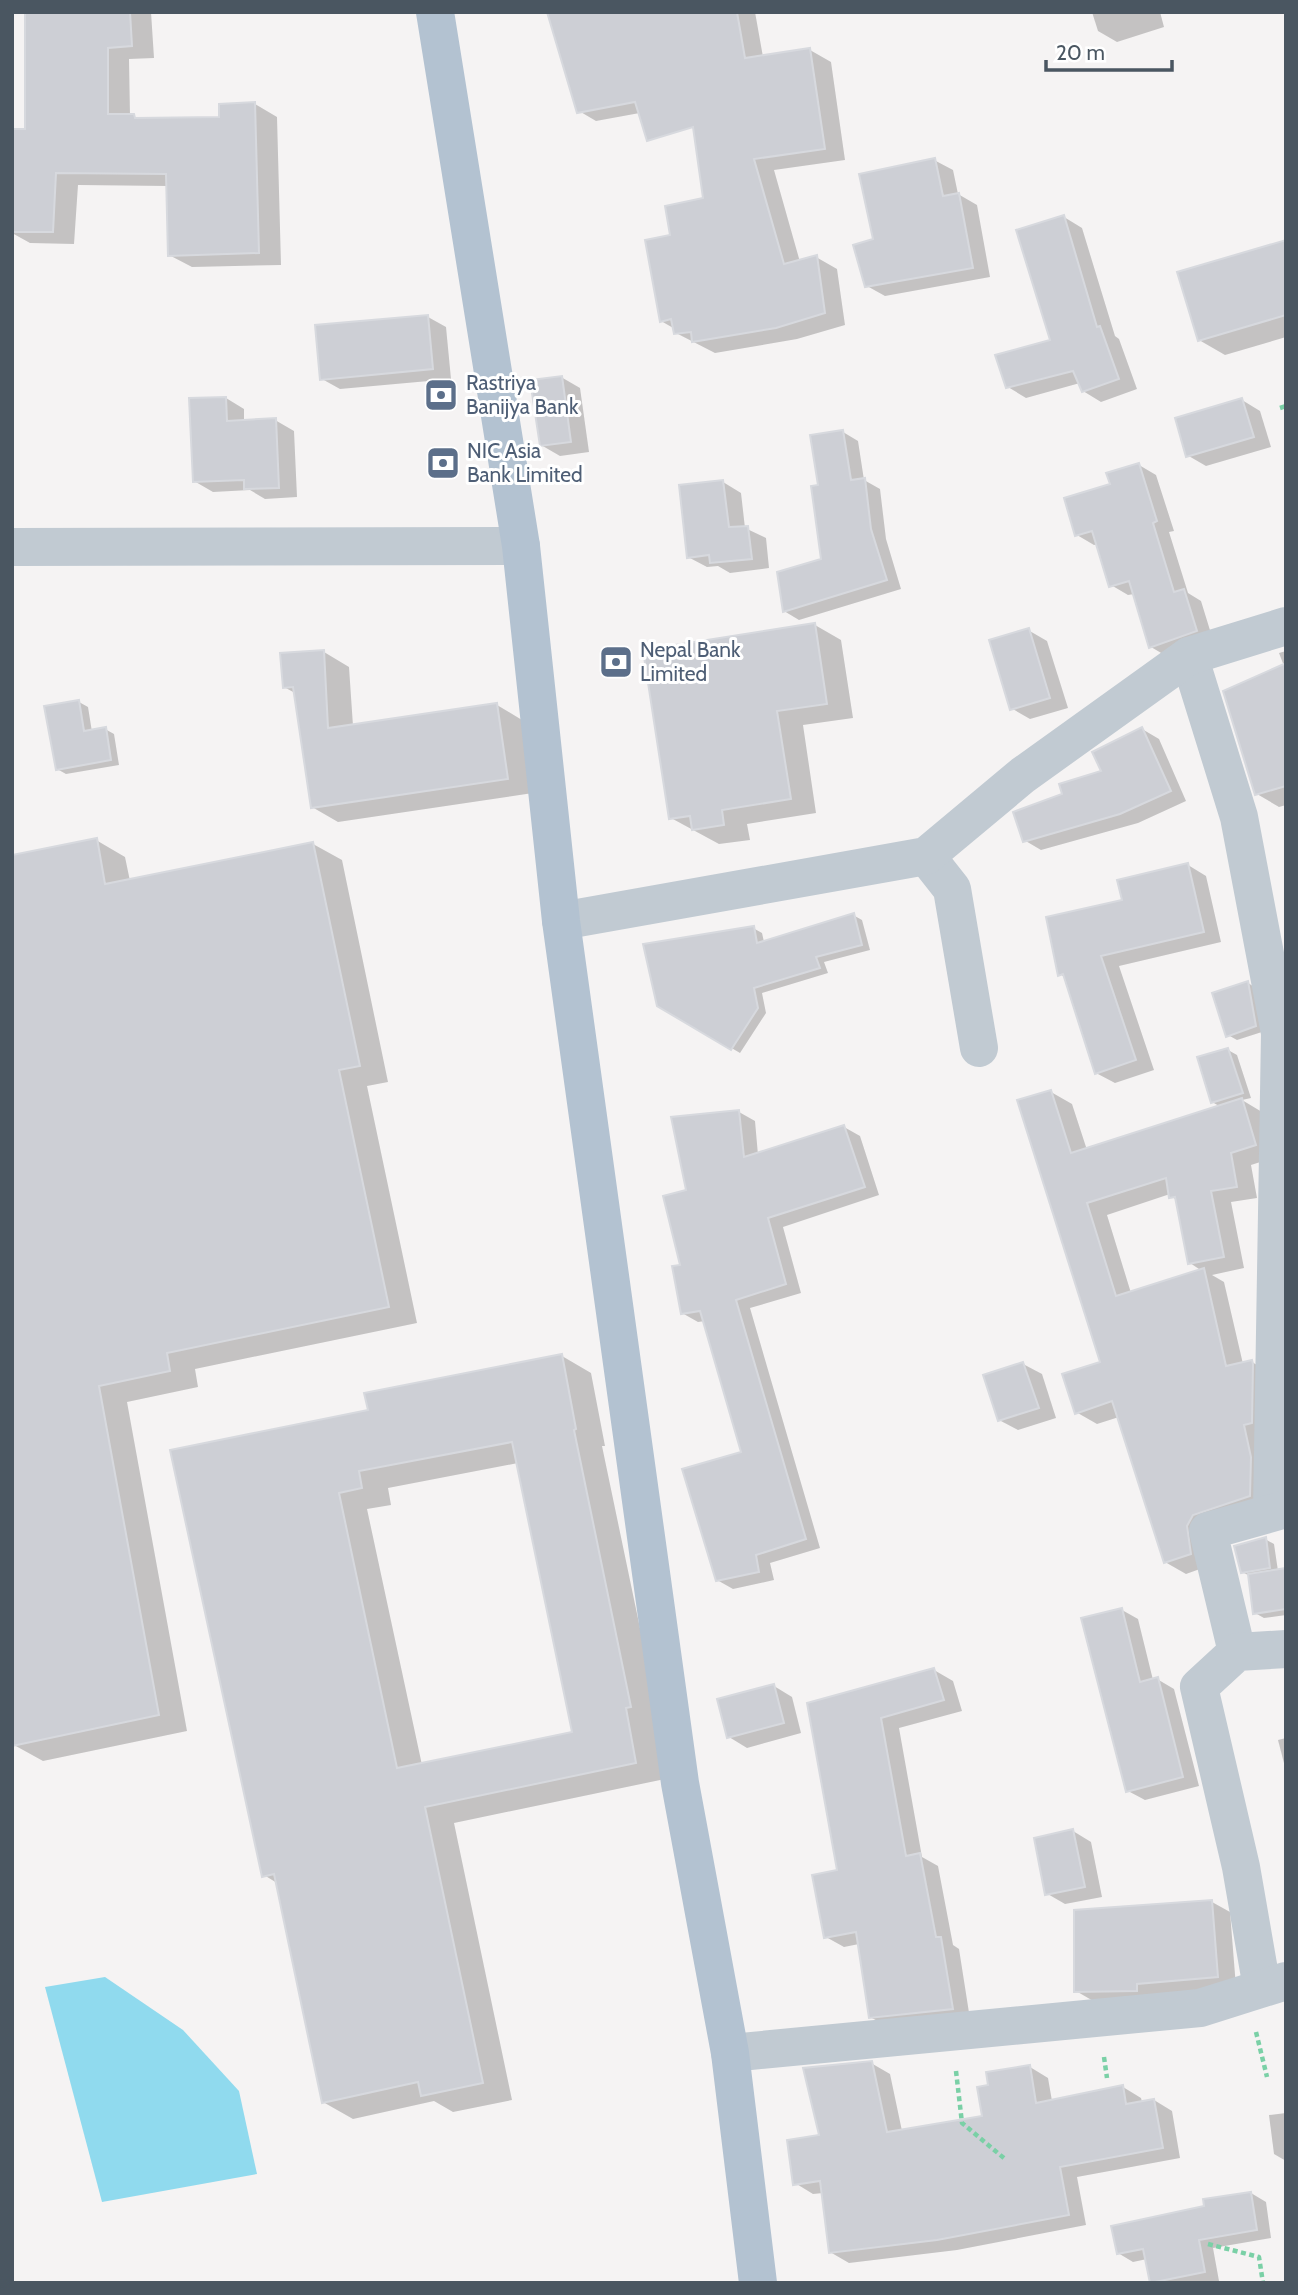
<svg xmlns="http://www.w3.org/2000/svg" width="1298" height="2295" font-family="Cabin,sans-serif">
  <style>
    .water { fill: #90daee }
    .shadow { fill: #0003; fill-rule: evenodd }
    .building { fill: #cdcfd5; stroke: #d7d9de; stroke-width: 2; fill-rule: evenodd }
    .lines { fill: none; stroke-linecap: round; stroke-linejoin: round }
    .path { stroke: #7ad0a6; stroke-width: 4.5; stroke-dasharray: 5 3.5; stroke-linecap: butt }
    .street { stroke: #c1cad2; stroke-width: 38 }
    .primary { stroke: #b3c2d1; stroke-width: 38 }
    .labels { text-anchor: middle; stroke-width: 6; stroke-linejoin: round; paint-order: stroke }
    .service-label { font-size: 21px; fill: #4e5e75; stroke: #fff; text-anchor: start }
  </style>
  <rect width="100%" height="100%" fill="#f5f3f3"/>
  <path class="water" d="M105,1977L183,2030L239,2091L257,2174L102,2202L45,1987Z"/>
  <g class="shadow">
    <path d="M27,12H151L154,58L129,59L130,116L141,120L220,118L255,104L277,117L281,265L192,267L169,255L168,186L78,185L74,244L30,243L12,233V130L27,131Z"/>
    <path d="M687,12H755L763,57L810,50L831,62L845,160L774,170L800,262L816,257L837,269L845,325L797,339L715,353L676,333L675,329L661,321L672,237L705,200Z"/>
    <path d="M1092,12H1160L1164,27L1117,42L1098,31Z"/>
    <path d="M550,16L667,108L596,121L579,111Z"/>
    <path d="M934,160L953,170L958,194L977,205L990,277L885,296L867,286L875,241Z"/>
    <path d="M1064,217L1082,228L1115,336L1119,339L1137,389L1101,402L1083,391L1080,383L1026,398L1008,387L1052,341Z"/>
    <path d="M1286,242V337L1225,355L1199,340Z"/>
    <path d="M428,317L446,327L451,379L340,389L322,379Z"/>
    <path d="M561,377L580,388L589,452L560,456L541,445Z"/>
    <path d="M226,398L244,409V421L275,420L294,431L297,497L265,499L250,490L213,492L194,481Z"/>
    <path d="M1242,400L1260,411L1271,447L1206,466L1187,455Z"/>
    <path d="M843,432L858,441L864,480L880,489L886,539L901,589L799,620L784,611L823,560L820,487Z"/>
    <path d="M1139,465L1156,475L1174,531L1169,532L1188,593L1201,601L1213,640L1168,657L1151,647L1134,594L1128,595L1111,585L1098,544L1094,545L1077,535L1112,485Z"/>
    <path d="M723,482L741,493L745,528L766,538L769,568L730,573L718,566L707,567L688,557Z"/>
    <path d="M815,625L841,640L853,718L803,725L816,813L747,824L750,840L719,844L671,818Z"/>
    <path d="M1028,630L1047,641L1068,708L1030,719L1011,708Z"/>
    <path d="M1286,651V805L1279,807L1257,794L1284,666L1279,653Z"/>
    <path d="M324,652L349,667L353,726L497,705L522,720L533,793L338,822L312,807L295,693L284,687Z"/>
    <path d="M79,702L88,707L92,732L105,729L114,734L119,765L66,774L57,769Z"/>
    <path d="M1142,729L1159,739L1186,801L1138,823L1041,850L1024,840L1064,795L1103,773Z"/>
    <path d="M96,840L125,857L130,881L313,844L342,860L388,1082L367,1086L417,1323L195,1369L198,1387L127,1402L187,1731L43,1761L14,1745Z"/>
    <path d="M1188,865L1206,876L1221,942L1119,966L1154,1070L1115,1083L1096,1073L1066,978L1060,974L1124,902Z"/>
    <path d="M853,915L862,920L870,950L824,962L828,973L762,993L766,1013L740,1053L659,1005L753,928L762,933L764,942Z"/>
    <path d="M1248,983L1256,988L1265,1031L1237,1040L1228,1035Z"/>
    <path d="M1228,1050L1237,1055L1251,1098L1242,1100L1262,1112L1276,1157L1251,1165L1257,1198L1231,1202L1244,1268L1212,1275L1224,1282L1243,1364L1252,1362L1272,1374L1271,1508L1214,1526L1211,1565L1186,1574L1165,1562L1119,1417L1097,1424L1076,1412L1102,1363L1051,1092L1072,1104L1087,1150L1221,1107L1212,1102ZM1170,1194L1178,1202L1190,1263L1202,1271L1131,1293L1107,1215Z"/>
    <path d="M739,1112L755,1121L758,1155L844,1127L860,1136L879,1195L783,1227L801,1293L750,1308L820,1548L770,1563L774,1580L733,1589L717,1580L743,1453L705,1321L698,1322L682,1313V1266L688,1191Z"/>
    <path d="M562,1356L591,1373L605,1446H602L660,1724L665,1779L454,1823L512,2100L453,2112L434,2101L353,2119L323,2102L277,1883L264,1875L172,1452L370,1411ZM518,1463L574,1733L422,1765L367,1509L391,1505L388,1488Z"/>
    <path d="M1023,1364L1042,1374L1056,1418L1018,1430L999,1420Z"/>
    <path d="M1265,1539L1274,1544L1278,1571L1286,1570V1615L1264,1618L1255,1613L1250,1576L1242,1572Z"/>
    <path d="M1122,1610L1138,1619L1153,1680L1157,1679L1174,1689L1199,1786L1145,1800L1128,1791Z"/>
    <path d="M934,1670L953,1681L962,1711L899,1728L922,1857L938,1866L953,1945L959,1949L970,2019L889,2027L870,2017L859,1944L844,1947L826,1937L839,1871L809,1704Z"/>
    <path d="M774,1686L792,1697L801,1733L747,1748L729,1737Z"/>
    <path d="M1286,1738V1771L1278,1740Z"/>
    <path d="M1073,1831L1091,1842L1102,1897L1065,1904L1046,1893Z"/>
    <path d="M1212,1902L1230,1912L1236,1987L1095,2002L1076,1991Z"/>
    <path d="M871,2063L890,2074L902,2131L984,2117L990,2087L1030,2067L1048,2078L1052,2101L1123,2087L1141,2098L1142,2102L1154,2100L1172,2111L1180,2158L1077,2177L1086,2225L957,2250L849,2263L830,2252L823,2193L813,2194L795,2183L821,2137Z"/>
    <path d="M1286,2113V2161L1274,2154L1269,2115Z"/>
    <path d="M1251,2193L1266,2202L1271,2238L1213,2248L1219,2281L1152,2283L1147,2259L1133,2262L1118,2253L1206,2208Z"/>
  </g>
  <g class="building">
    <path d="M25,12H130L132,46L108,48V114H134L135,118L219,117V104L255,102L259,253L168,256L166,174L56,173L53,232H12V129H25Z"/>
    <path d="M547,12H737L745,58L810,48L825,149L754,159L784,264L817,255L825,313L776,328L692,342L691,332L674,334L671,319L660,322L645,240L670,235L665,206L703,198L693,127L647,141L635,102L577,113Z"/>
    <path d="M935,158L943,196L959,193L973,268L865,287L853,245L873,239L859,174Z"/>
    <path d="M1064,215L1097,327L1100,326L1119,379L1082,392L1073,371L1006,388L995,355L1050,340L1016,230Z"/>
    <path d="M1286,240V315L1198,341L1177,272Z"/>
    <path d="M428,315L433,369L320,380L315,325Z"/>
    <path d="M562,376L571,442L540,446L530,380Z"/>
    <path d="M226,397L227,421L276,418L279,488L244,489V480L193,482L189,398Z"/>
    <path d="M1242,398L1254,437L1186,457L1175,418Z"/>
    <path d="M843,430L851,480L865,478L871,529L887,580L783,612L777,572L821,559L811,486L818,485L810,435Z"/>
    <path d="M1139,463L1157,521L1153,523L1174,592L1184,589L1197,631L1149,648L1129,581L1109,587L1092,531L1075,536L1064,498L1110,484L1106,473Z"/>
    <path d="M723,480L729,527L748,526L752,559L710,563L709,555L687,558L679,485Z"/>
    <path d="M815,623L827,704L777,711L791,799L722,810L724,825L692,830L690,816L669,819L643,650Z"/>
    <path d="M1029,628L1050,698L1010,710L989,640Z"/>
    <path d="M324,650L328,728L497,703L508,779L311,808L293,687L283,688L280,653Z"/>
    <path d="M1286,663V786L1255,795L1223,691Z"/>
    <path d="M79,700L84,731L106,727L111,760L56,770L44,706Z"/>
    <path d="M1142,727L1171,791L1120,814L1023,842L1013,812L1062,794L1059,784L1101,771L1092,752Z"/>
    <path d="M97,838L105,884L313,842L360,1066L339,1070L389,1307L167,1353L170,1371L99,1386L159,1715L12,1746V855Z"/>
    <path d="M1188,863L1204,932L1101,956L1136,1060L1095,1074L1063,974L1058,976L1046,917L1122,900L1117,880Z"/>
    <path d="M854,913L862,945L816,957L820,968L754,988L758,1008L731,1050L657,1006L643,944L754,926L757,943Z"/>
    <path d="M1248,981L1256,1026L1226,1037L1212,993Z"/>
    <path d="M1228,1048L1243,1093L1211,1103L1197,1057Z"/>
    <path d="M1051,1090L1071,1153L1242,1098L1256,1145L1231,1153L1237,1187L1211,1191L1224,1257L1188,1264L1175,1197L1169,1198L1166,1178L1087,1203L1116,1296L1204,1268L1226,1366L1252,1360L1253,1364L1252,1423L1244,1425L1251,1457L1250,1496L1193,1515L1187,1526L1191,1554L1164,1563L1112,1401L1075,1414L1062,1374L1100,1362L1017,1100Z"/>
    <path d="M739,1110L744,1157L844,1125L865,1187L768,1218L786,1284L736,1300L806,1539L756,1555L759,1572L716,1581L682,1469L741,1452L700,1311L681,1314L672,1266L680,1265L663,1196L686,1190L671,1117Z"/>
    <path d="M562,1354L576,1429L574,1430L631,1707L626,1708L636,1763L425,1807L483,2083L421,2096L418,2082L322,2103L274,1874L262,1877L170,1450L368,1410L364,1393ZM512,1442L572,1732L397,1768L339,1493L362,1488L359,1471Z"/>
    <path d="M1023,1362L1039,1408L998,1421L983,1375Z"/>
    <path d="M1266,1537L1270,1568L1241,1573L1234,1546Z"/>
    <path d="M1286,1568V1609L1253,1614L1248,1574Z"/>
    <path d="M1122,1608L1140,1682L1158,1677L1183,1777L1126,1792L1081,1618Z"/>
    <path d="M934,1668L944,1700L881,1718L906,1856L920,1853L936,1937H941L953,2009L869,2018L856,1932L824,1938L812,1875L837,1870L807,1703Z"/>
    <path d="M774,1684L784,1723L727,1738L717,1699Z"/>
    <path d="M1073,1829L1085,1887L1045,1895L1034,1838Z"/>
    <path d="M1212,1900L1218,1977L1137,1984V1991L1074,1992V1910Z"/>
    <path d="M872,2061L887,2132L982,2116L977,2087L988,2085L986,2072L1030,2065L1036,2103L1123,2085L1126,2104L1154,2099L1163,2148L1060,2167L1069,2215L937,2240L829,2253L820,2181L793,2185L787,2140L819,2135L803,2068Z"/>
    <path d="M1251,2192L1257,2230L1199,2240L1205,2272L1150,2283L1143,2249L1117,2254L1111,2226L1204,2206L1203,2199Z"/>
  </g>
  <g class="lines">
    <g class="path">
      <path d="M1280,408L1286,406"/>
      <path d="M1256,2032L1267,2077"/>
      <path d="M1104,2057L1107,2078"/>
      <path d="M956,2071L962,2123L1005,2159"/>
      <path d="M1208,2244L1259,2257L1263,2283"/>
    </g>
    <g class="street">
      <path d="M12,547L521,546"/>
      <path d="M1189,656L1239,817L1280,1033L1272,1512"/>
      <path d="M926,856L952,889L979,1048"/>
      <path d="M561,921L926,856L1023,775L1189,656L1286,626"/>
      <path d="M1237,1652L1208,1531L1286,1509"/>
      <path d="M1262,1988L1241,1867L1199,1687L1237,1652L1286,1649"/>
      <path d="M730,2053L1200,2008L1286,1981"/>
    </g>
    <path class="primary" d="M435,12L521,546L561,921L680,1783L730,2053L758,2283"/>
  </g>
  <defs>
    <symbol id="bank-square" viewBox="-11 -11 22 22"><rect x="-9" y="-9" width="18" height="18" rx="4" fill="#5c6f8a" stroke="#fff"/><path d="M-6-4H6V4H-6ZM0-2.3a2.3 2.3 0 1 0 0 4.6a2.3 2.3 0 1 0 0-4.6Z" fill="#fff"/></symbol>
  </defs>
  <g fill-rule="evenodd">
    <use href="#bank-square" x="422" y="376" width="38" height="38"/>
    <use href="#bank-square" x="424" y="444" width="38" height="38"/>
    <use href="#bank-square" x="597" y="643" width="38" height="38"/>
  </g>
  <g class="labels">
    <g class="service-label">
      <text x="466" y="390">Rastriya<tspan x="466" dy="24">Banijya Bank</tspan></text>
      <text x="467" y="458">NIC Asia<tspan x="467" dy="24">Bank Limited</tspan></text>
      <text x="640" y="657">Nepal Bank<tspan x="640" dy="24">Limited</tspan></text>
    </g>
  </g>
  <rect width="1298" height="2295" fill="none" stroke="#4a5661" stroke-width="28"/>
  <path d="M1046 60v10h126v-10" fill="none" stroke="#4a5661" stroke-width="3.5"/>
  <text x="1056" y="60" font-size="21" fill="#4a5661" stroke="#ffffff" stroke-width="5" paint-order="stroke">20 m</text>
</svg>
